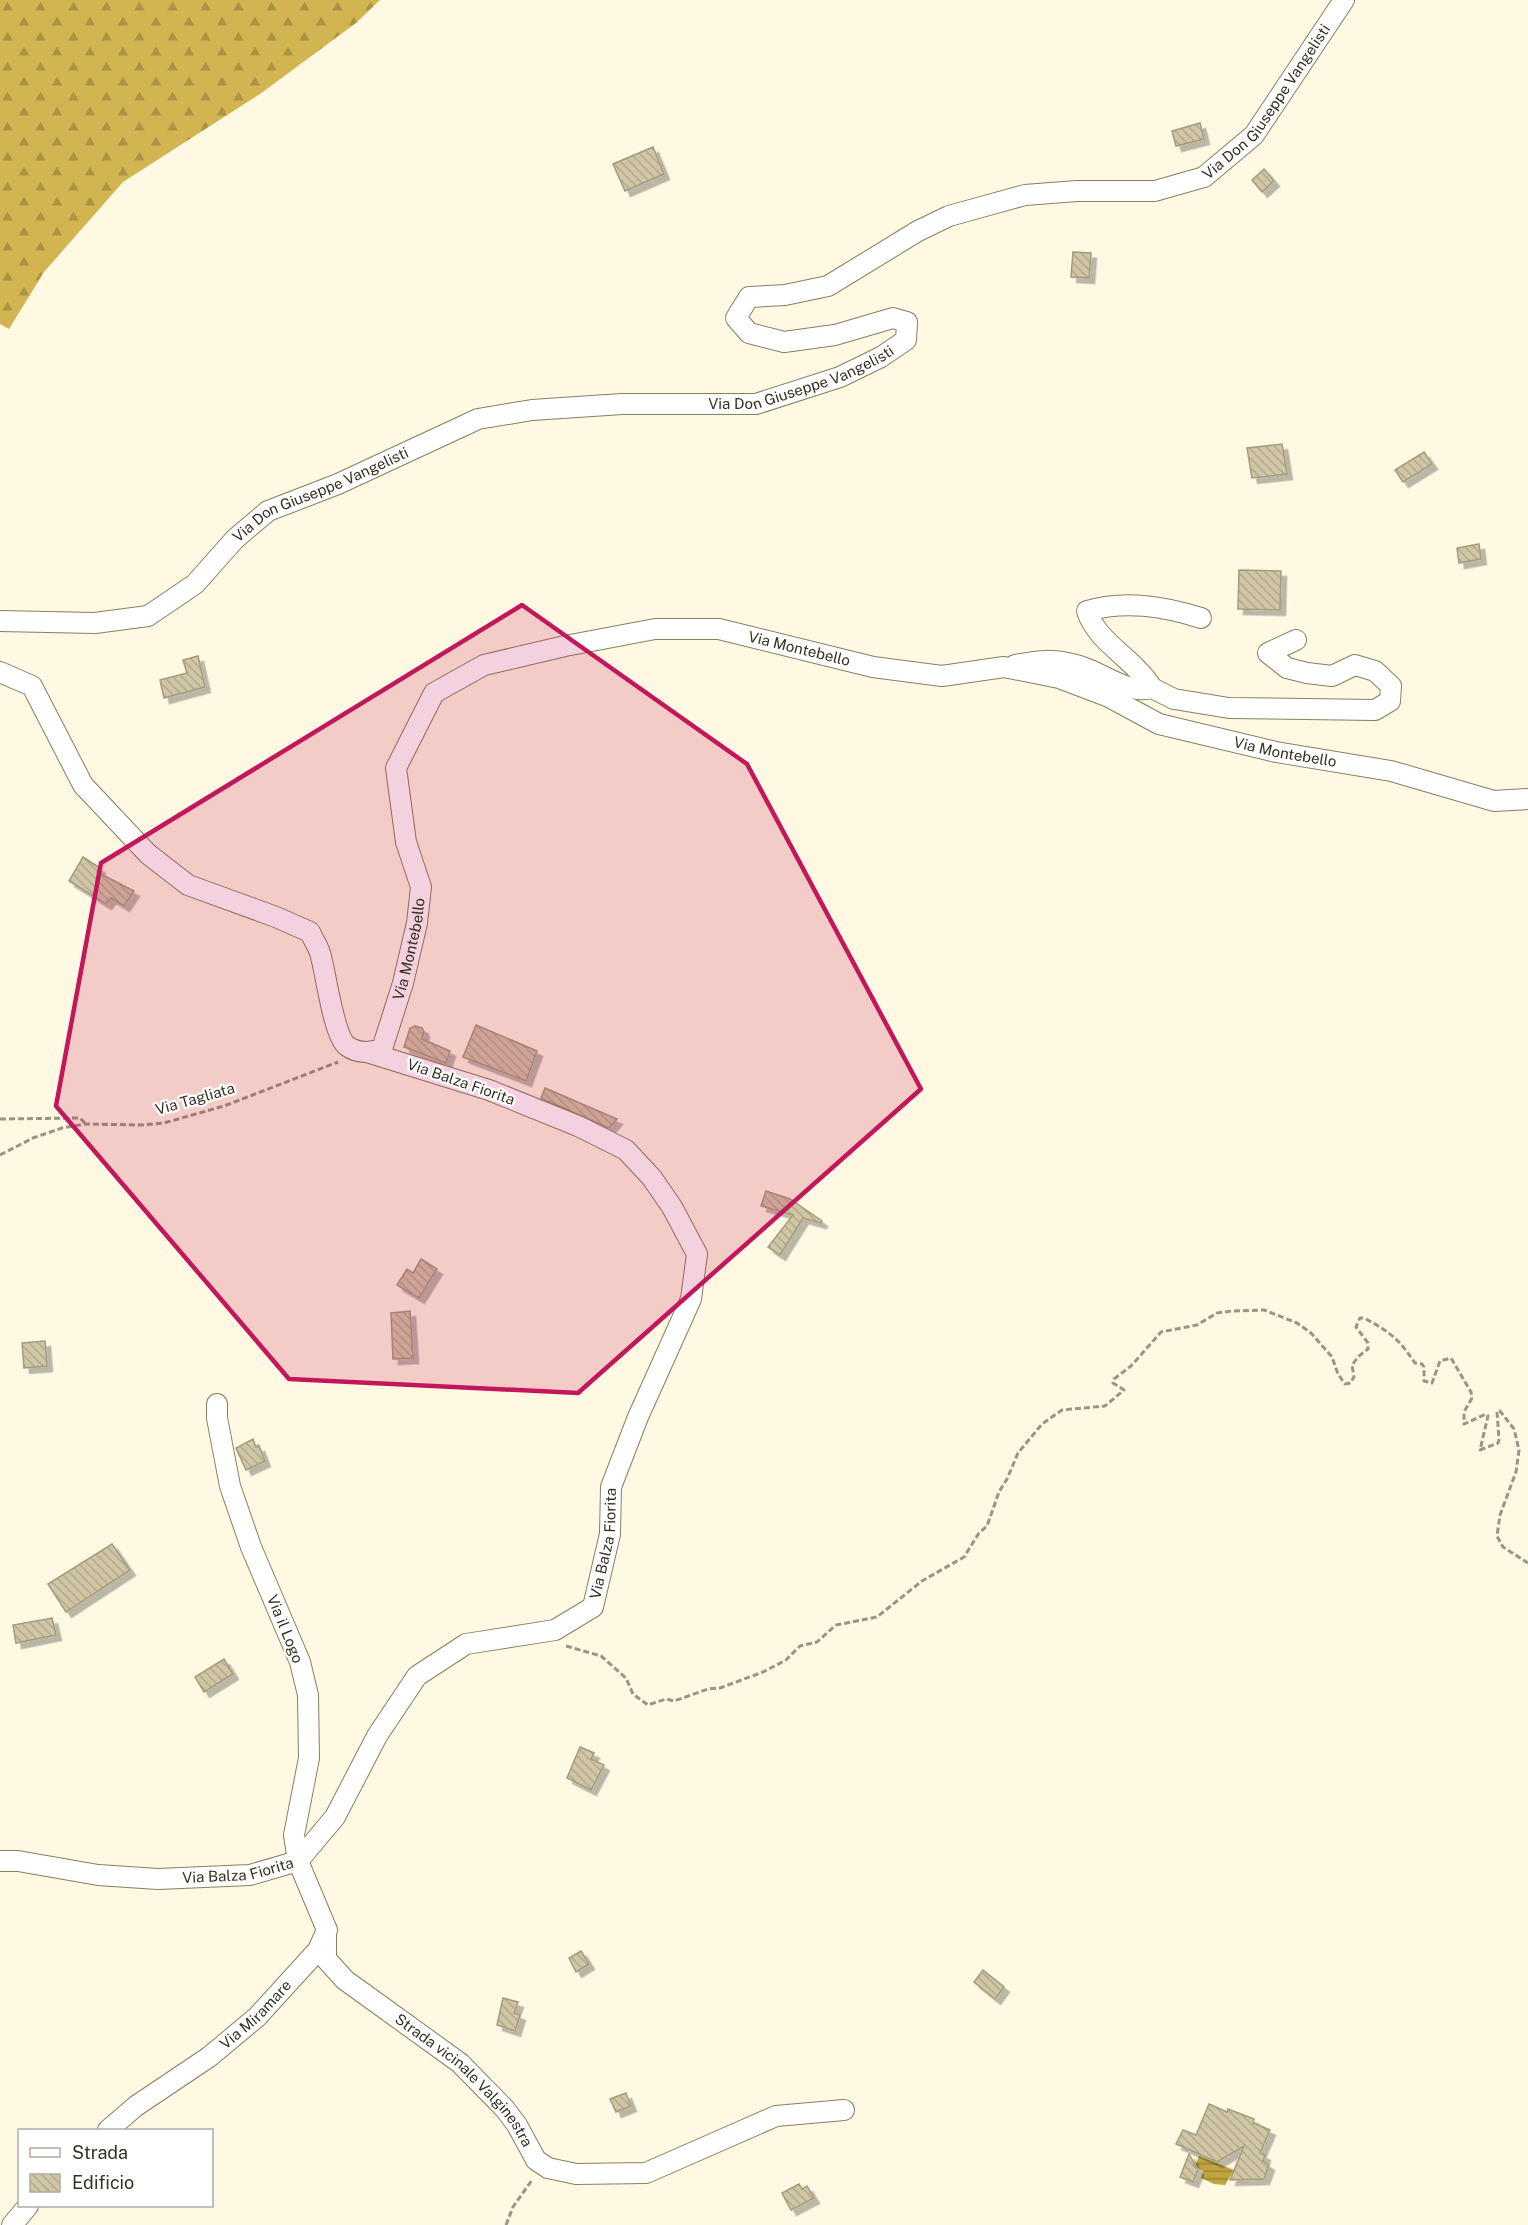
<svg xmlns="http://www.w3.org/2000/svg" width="1528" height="2225" font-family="'Public Sans',sans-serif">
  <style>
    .forest { fill: url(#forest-firs) }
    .water { fill: url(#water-rules) }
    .building { fill: url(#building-back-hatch); stroke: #a49b7b; stroke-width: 1.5; filter: url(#shadow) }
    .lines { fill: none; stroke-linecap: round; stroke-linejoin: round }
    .minor-casing { stroke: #887f60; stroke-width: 22 }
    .path { stroke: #999483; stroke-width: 3; stroke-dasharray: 6 3; stroke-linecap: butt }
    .minor { stroke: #fff; stroke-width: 20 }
    .marked { fill: #c2185b; fill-opacity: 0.2; stroke: #c2185b; stroke-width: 4.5; stroke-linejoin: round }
    .labels { text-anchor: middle; stroke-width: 4.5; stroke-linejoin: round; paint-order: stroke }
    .street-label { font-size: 15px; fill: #343023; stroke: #fff }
  </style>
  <defs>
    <pattern id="forest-firs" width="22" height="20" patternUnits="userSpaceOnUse" patternTransform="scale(1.5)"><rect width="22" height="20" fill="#d2b551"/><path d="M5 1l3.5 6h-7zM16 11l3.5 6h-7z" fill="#ab9443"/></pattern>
    <pattern id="water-rules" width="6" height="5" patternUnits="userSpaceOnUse" patternTransform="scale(1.5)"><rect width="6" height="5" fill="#c0a43d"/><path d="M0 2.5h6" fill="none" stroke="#9d8633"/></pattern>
    <pattern id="building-back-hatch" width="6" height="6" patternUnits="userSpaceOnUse" patternTransform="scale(1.5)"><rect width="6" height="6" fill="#d0c6a5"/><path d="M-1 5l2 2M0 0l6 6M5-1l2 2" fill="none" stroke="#b3aa8e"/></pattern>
    <filter id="shadow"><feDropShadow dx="5.5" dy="5.5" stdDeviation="0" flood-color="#0004"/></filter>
  </defs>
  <rect width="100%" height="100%" fill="#fff9e4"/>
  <path class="forest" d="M0,0H380L356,23L260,94L123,182L44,272L9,329L0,324Z"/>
  <path class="water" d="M1199,2156L1234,2170L1225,2185L1214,2184L1201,2178L1203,2171L1195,2166Z"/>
  <g class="building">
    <path d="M1200,123L1204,139L1176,146L1172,131Z"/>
    <path d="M653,147L664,174L625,191L613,164Z"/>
    <path d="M1264,169L1274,181L1262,192L1252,180Z"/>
    <path d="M1073,252L1091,253L1089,278L1071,277Z"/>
    <path d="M1282,444L1287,474L1252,478L1247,448Z"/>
    <path d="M1424,452L1432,464L1403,482L1395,470Z"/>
    <path d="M1479,544L1481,559L1459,563L1457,548Z"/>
    <path d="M1239,570L1281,571L1280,610L1238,609Z"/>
    <path d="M198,656L205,687L164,698L160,680L187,673L183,660Z"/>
    <path d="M83,857L100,868L97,872L134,891L124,906L111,898L106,904L69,881Z"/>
    <path d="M476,1025L537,1051L526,1081L463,1057Z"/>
    <path d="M415,1026L422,1028L424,1032L422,1039L450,1051L446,1063L404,1047L410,1028Z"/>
    <path d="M545,1088L617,1119L609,1128L541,1098Z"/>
    <path d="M766,1191L790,1199L822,1221L821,1223L803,1218L780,1255L768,1247L793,1215L761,1206Z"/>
    <path d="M421,1259L437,1269L419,1298L397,1285L407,1269L413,1273Z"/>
    <path d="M410,1311L413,1358L393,1359L391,1313Z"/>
    <path d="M45,1341L47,1366L24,1368L22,1343Z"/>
    <path d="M253,1439L256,1447L259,1446L265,1461L246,1470L236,1448Z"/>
    <path d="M112,1544L130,1570L66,1612L48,1584Z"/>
    <path d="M52,1618L56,1635L16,1643L13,1625Z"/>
    <path d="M224,1659L233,1674L204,1692L195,1677Z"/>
    <path d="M580,1747L594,1753L591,1759L604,1765L591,1790L567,1778Z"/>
    <path d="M581,1951L589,1964L576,1972L569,1958Z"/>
    <path d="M983,1970L1004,1987L995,1999L974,1982Z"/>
    <path d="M503,1998L518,2002L514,2013L520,2015L515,2031L497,2025Z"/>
    <path d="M626,2093L631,2106L616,2112L610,2099Z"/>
    <path d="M1209,2104L1227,2112L1228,2109L1254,2119L1253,2123L1270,2130L1260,2153L1265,2155L1263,2161L1269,2165L1264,2179L1230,2180L1244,2146L1217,2162L1176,2144L1183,2130L1196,2135Z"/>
    <path d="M1189,2154L1198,2170L1193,2182L1180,2177Z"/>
    <path d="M799,2184L802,2189L807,2186L814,2198L791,2210L782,2193Z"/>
  </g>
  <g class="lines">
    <defs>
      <g id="minor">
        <path id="s1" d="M0,621L95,623L148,616L195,584L235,539L268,511L338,484L478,419L532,410L622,404H756L840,377L881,357L906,340L907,322L893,318L835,335L784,342L749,333L736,318L749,297L785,295L828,286L918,231L949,216L1025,195L1077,191H1155L1204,177L1254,135L1344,0"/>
        <path d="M1015,665C1040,660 1052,659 1076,665C1101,671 1127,695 1152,688L1174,699L1229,708L1375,710L1390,701L1391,686L1375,671L1355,665L1332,676L1307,673L1287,668L1268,653L1296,640"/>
        <path id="s2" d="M0,672L32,686L83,785L148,854L188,885L276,917L310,932C313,939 318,946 320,953C326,972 333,1035 347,1046C358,1054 370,1053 382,1049L403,983L417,923L421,887L406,842L396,768L434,693L484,665L565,646L655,629H719L873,667L942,676L1004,667L1059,678L1109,697L1159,724L1276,752L1391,771L1494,801L1528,799"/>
        <path d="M1152,688C1135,659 1097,643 1087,611C1125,600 1163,606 1201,618"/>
        <path id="s3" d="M0,1861H18L98,1875L158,1879L250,1875L298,1861L335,1817L377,1736L417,1676L466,1644L555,1630L593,1607L610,1534L611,1487L638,1417L691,1299L697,1254L672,1207L652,1178L626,1150L578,1126L489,1090L370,1053"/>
        <path id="s4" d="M326,1936V1959L345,1980L460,2063L505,2109L517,2125L536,2160L548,2168L576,2174L646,2173L776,2116L844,2110"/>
        <path id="s5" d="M108,2130L136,2106L209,2057L257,2017L318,1950L327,1930L298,1861L294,1835L309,1758L308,1695L300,1662L251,1547L230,1486L217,1418V1404"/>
        <path d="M12,2225L28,2206"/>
      </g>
    </defs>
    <use href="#minor" class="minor-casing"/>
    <g class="path">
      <path d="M0,1119L80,1118L86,1124"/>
      <path d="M0,1155L33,1138L62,1128L86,1124L141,1125L164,1123L224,1106L338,1062"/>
      <path d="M566,1646L601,1656L626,1678L633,1694L648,1705L666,1699L674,1701L708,1689L720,1688L763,1672L786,1660L800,1646L817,1642L836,1625L877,1617L922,1581L964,1557L979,1533L987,1526L999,1492L1007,1479L1018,1453L1042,1424L1062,1410L1105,1406L1124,1390L1113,1383L1114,1379L1131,1366L1161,1332L1197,1325L1217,1313L1232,1311L1264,1310L1297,1323L1311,1333L1332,1357L1338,1374L1345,1384L1350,1383L1354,1377L1352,1365L1359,1356L1368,1349V1343L1356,1327L1360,1318H1364C1390,1332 1398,1338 1415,1363L1422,1364L1424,1367V1381L1432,1383L1440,1361L1451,1358L1471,1392L1472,1398L1464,1412V1424L1486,1414L1488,1416L1480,1450L1498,1443L1499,1440L1497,1411H1500L1514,1429L1519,1450L1516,1472L1500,1515L1497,1536L1503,1547L1528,1563"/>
      <path d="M506,2225L513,2207L532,2180"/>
    </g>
    <use href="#minor" class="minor"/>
  </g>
  <path class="marked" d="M522,605L747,764L921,1089L578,1393L289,1379L56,1106L101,863Z"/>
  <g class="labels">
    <g class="street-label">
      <text dy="5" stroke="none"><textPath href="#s1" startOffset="1785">Via Don Giuseppe Vangelisti</textPath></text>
      <text dy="5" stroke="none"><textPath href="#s1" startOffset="867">Via Don Giuseppe Vangelisti</textPath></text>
      <text dy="5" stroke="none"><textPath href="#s1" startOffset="363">Via Don Giuseppe Vangelisti</textPath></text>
      <text dy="5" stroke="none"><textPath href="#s2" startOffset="1332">Via Montebello</textPath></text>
      <text dy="5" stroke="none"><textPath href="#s2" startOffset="1836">Via Montebello</textPath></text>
      <text dy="5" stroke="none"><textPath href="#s2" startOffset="684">Via Montebello</textPath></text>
      <text transform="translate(461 1082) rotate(19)" y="5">Via Balza Fiorita</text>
      <text transform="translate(195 1099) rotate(-16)" y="5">Via Tagliata</text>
      <text dy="5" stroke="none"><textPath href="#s3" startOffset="780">Via Balza Fiorita</textPath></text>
      <text transform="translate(285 1629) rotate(68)" y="5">Via il Logo</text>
      <text dy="5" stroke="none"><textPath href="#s3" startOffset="240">Via Balza Fiorita</textPath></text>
      <text dy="5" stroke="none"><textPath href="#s5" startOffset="188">Via Miramare</textPath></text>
      <text dy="5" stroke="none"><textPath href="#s4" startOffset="208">Strada vicinale Valginestra</textPath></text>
    </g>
  </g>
  <rect x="18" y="2129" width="195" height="78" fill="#ffffff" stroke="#aeaca7" stroke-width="1.5"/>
  <rect x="30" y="2148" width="30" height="9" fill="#ffffff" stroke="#aeaca7" stroke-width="1.5"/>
  <text x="72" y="2159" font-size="18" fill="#343023">Strada</text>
  <rect x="30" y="2174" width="30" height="18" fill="url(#building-back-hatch)" stroke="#aeaca7" stroke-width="1.5"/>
  <text x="72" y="2189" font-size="18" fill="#343023">Edificio</text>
</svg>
